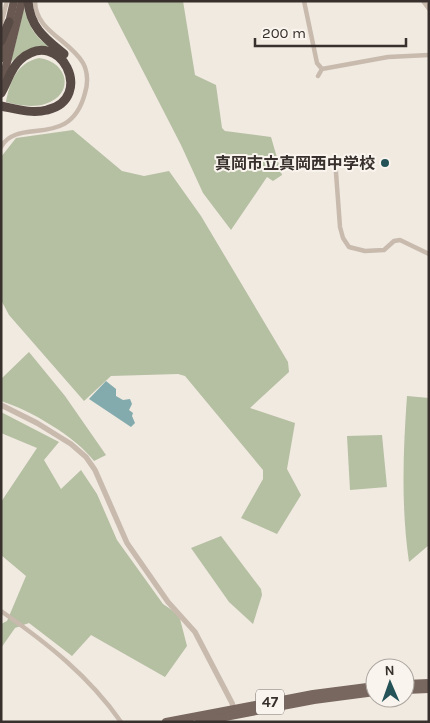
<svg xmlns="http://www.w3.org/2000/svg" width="430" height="723" font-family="Karla,'Noto Sans JP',sans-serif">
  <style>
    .green { fill: #b5bfa2 }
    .water { fill: #83aaac }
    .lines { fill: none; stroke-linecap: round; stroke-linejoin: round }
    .minor { stroke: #c9baae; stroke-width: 4.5 }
    .tertiary { stroke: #c9baae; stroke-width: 5.5 }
    .primary { stroke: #78675e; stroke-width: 8 }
    .trunk { stroke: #685851; stroke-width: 8 }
    .motorway { stroke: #584a44; stroke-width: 9 }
    .poi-dot { fill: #255256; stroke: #f9f4ee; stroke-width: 2 }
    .labels { text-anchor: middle; stroke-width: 4; stroke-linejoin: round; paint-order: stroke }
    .shield { fill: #f9f4ee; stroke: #726b66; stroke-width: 1 }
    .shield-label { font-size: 15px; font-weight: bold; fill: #38302c }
    .poi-label { font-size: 16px; font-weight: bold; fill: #38302c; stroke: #f9f4ee; text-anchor: end }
  </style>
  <rect width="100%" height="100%" fill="#f1eae1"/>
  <g class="green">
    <path d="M107,1H183L195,75L216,85L222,128L225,131L271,137L282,175L273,181L267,177L231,230L203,193L181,145Z"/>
    <path d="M24,9C29,25 34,37 49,46C34,48 23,50 11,62Z"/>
    <path d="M39,58C69,62 75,95 45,104C32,108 18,105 6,102C10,81 17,63 39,58Z"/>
    <path d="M73,130L122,171L144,176L169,171L201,216L288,362L289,372L250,408L295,423L287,469L301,495L277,534L241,518L263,479V470L185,376L178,374L111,376L84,401L9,315L1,300V157L16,138Z"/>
    <path d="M29,352L65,396L106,455L94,461C76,437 30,410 1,401V379Z"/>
    <path d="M407,396L429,398V545L409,562C401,507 403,451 407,396Z"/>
    <path d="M1,412L59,442L44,460L61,489L81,470L97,494L117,540L163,604L179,615L187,646L165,677L91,635L72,656L29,623L15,628L1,648V624L7,621L26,576L1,555V502L37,448L1,433Z"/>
    <path d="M382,435L387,487L350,490L347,436Z"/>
    <path d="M221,536L261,589L262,595L253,624L229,602L191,548Z"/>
  </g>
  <path class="water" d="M106,381L116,389V396L123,400L130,399L132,404L129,410L133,413L132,416L135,423L131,427L89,399Z"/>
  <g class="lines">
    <g class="minor">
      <path d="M304,1L317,63L322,69"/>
      <path d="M423,1L429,9"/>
      <path d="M1,24L7,1"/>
      <path d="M318,76L322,69L388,57L429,55"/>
      <path d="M1,147C18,116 70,151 85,93C88,84 88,72 83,63C70,40 35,31 35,1"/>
      <path d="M335,159L340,227L343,238L349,247L365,251L384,250L394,241L400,240L429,254"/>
      <path d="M1,611C47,643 89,676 121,722"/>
    </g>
    <path class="tertiary" d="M1,405L37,423L71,444L86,457L95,470L127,543L168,602L195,632L232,703L235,713"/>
    <g class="primary">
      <path d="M405,684L429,683"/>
      <path d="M405,690L429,689"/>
      <path d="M166,722L313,694L375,686"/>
      <path d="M199,722L314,700L375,692"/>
    </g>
    <g class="trunk">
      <path d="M1,58L14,1"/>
      <path d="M1,87L22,1"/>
    </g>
    <g class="motorway">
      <path d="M28,1C30,28 46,39 64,54"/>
      <path d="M1,41L9,22"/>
      <path d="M1,93C8,82 10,69 20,60C60,24 96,99 47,110C32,114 16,109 1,106"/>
    </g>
  </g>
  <circle class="poi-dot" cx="385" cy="163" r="5"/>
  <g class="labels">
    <rect class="shield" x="256" y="689.5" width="28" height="25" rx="4"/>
    <g class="shield-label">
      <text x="270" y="707">47</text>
    </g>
    <g class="poi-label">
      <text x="375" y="169">真岡市立真岡西中学校</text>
    </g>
  </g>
  <rect width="430" height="723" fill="none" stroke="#38302c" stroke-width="5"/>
  <g transform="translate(390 683) rotate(358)"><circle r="24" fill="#f9f4ee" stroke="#aca6a0"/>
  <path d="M0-4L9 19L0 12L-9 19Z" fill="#255256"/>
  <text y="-8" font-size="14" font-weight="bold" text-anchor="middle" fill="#38302c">N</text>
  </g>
  <path d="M255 38v8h151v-8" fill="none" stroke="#38302c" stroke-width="2.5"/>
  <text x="262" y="38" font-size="15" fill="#38302c" stroke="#f9f4ee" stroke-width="4" paint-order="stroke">200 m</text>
</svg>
